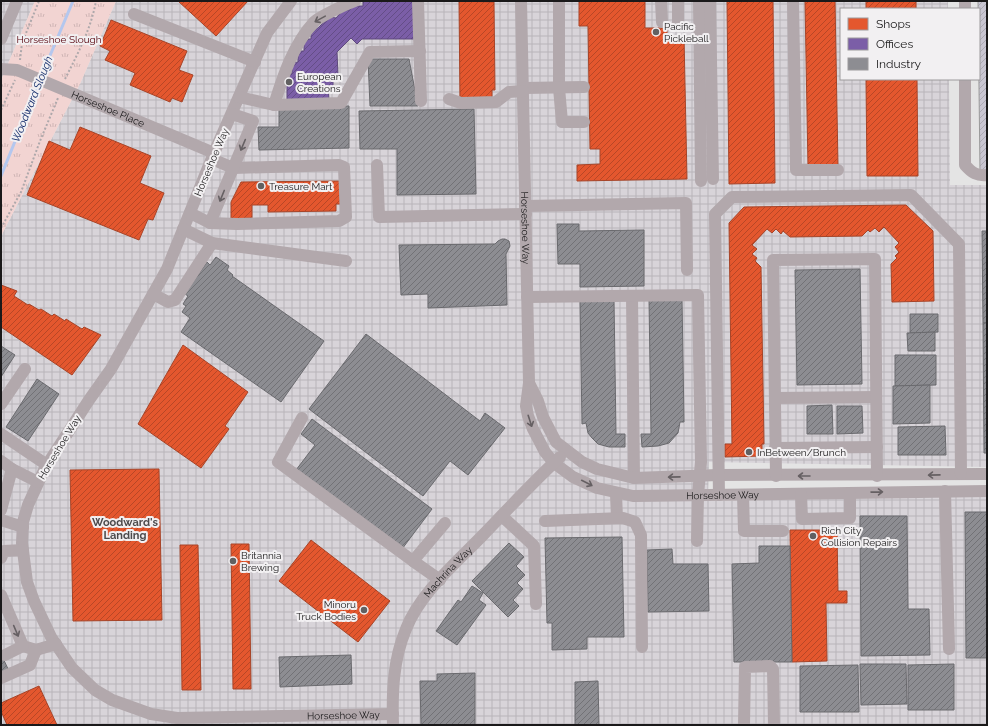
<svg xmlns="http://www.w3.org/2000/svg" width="988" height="726" font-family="Raleway,sans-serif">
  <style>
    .industrial { fill: url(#industrial-grid) }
    .park { fill: url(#park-tufts) }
    .shops { fill: url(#shops-hatch); stroke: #a74428 }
    .offices { fill: url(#offices-hatch); stroke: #5e497d }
    .industry { fill: url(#industry-hatch); stroke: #6a6a6e }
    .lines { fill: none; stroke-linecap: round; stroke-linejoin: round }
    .stream { stroke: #b4c7ee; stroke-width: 3 }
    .building { fill: url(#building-hatch); stroke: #9a9a9a }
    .path { stroke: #aea8ab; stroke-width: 2; stroke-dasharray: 2 2; stroke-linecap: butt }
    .minor { stroke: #b2a8ac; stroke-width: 12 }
    .oneway { stroke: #666063 }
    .poi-dot { fill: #616061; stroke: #f2f0f2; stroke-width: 1.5 }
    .labels { text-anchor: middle; stroke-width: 4; stroke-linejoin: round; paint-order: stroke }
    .poi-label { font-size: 10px; fill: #1a191a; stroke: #f2f0f2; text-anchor: start }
    .park-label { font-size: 10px; fill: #55000b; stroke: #f2f0f2 }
    .street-label { font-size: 10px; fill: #1a191a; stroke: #f2f0f2 }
    .water-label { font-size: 11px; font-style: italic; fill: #122b6a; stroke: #f2f0f2 }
    .neighbourhood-label { font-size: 11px; font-weight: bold; fill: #4c4a4c; stroke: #f2f0f2 }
  </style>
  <defs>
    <pattern id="industrial-grid" width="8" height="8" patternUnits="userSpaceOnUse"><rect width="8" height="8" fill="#d8d4d9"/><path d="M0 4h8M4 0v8" fill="none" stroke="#b9b5ba"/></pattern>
    <pattern id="park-tufts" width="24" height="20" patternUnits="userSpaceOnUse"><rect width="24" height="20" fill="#f2d4d2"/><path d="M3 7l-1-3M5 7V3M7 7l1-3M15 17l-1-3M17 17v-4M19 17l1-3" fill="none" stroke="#cfb5b4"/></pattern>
    <pattern id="shops-hatch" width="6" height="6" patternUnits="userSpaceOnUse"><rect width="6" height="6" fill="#e4572e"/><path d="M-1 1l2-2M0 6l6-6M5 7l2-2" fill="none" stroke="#b84726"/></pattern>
    <pattern id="offices-hatch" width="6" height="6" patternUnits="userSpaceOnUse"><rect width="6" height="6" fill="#7b5ea7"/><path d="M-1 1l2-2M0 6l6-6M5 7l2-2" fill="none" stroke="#644d87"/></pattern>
    <pattern id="industry-hatch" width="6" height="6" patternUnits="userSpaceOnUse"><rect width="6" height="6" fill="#8d8d92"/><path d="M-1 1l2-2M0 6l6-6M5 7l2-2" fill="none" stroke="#727276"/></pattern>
    <pattern id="building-hatch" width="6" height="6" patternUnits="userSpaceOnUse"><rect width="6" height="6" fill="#c9c6d2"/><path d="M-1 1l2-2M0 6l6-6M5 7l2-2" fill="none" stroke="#acaab4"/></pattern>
  </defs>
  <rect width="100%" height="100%" fill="#e4e4e4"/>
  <g class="industrial">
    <path d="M1,1H35L1,80Z"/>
    <path d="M116,1H948V9H841V79H949L950,185H987V467L709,462L708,501L987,496V725H1V236L80,84Z"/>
  </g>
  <path class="park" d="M35,1H116L80,84L1,236V80Z"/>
  <g class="shops">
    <path d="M178,1H248L216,36Z"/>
    <path d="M459,1L494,2L495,90H492V98L460,101Z"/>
    <path d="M579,1H645V28H667V37H684L687,179L577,181V165L600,164V149H590L588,26H579Z"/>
    <path d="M727,1H773L775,183L729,184Z"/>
    <path d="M805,1H835L838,166L808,167Z"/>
    <rect x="866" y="1" width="50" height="8"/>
    <path d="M111,20L187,51L179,70L193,75L182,102L172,98L170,102L130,85L135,73L105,60L110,51L100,46Z"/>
    <path d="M866,79H917L918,176H867Z"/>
    <path d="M80,127L151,156L140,183L164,193L153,220L148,219L139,240L27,195L49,141L70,150Z"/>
    <path d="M344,181V204H336V211L268,212V205H252V218L231,219V202L241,182Z"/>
    <path d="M906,205L933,231L934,301L892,302L891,264L897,258L895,256L899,252L895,247L899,243L884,227L879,232L875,228L870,232L868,230L862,236L790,237L783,231L781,234L776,229L772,233L767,229L752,245L757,249L752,254L757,258L755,261L761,267L764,444H762V456L725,457V444H732L729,223L744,207Z"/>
    <path d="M1,285L17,291L14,296L28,305L29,304L39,310L41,309L52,316L54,314L65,321L66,319L82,329L84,327L101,335L72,375L1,327Z"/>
    <path d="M183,345L248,392L225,426L229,429L201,468L138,424Z"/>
    <path d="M159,469L162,620L73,621L70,470Z"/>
    <path d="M790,530H837L838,591H847V603H826L827,661L792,662Z"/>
    <path d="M311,540L390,601L358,642L279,581Z"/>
    <path d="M231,544H249L251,689H233Z"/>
    <path d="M180,545H198L201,690H182Z"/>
    <path d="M39,686L57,725H7L1,711V703Z"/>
  </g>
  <path class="offices" d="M363,1H416V39H362L357,44L351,38L337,52L338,75H333V86H328L329,100H287V74H292V63L298,62V51H304V39H311V34L330,17L336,18L342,11L349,10V6H363Z"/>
  <g class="industry">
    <path d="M368,59H409L418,106H370Z"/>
    <path d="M349,106V148L259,150L258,127H279V107Z"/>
    <path d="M474,109L476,194L397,195V149H360L359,111Z"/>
    <path d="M557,224H579V231L644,230V286L580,287V264H558Z"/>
    <path d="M982,231H987V323H983Z"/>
    <path d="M502,239H505L509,241L510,246L506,254L507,305L428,308V294L401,295L399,245L495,244L498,241Z"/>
    <path d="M216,257L229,266L227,270L233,275L232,276L324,341L281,402L181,332L190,318L182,312L186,306L183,304L188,296L185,294L207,262L210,265Z"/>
    <path d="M860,269L862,384L797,385L795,270Z"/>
    <path d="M649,299H682L684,422H680L678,433L669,443L658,446L642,447L641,434H651Z"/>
    <path d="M580,300H614L616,434H625V447H609L598,444L592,438L588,433L586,423L582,424Z"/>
    <path d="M910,314H938V332L910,333Z"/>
    <path d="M983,323H987V453H984Z"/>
    <path d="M935,332V351H908L907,333Z"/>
    <path d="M366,334L480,421L485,413L505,428L468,475L450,461L423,496L309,409Z"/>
    <path d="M1,346L15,355L1,377Z"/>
    <path d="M895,355H936V385L895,386Z"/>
    <path d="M37,379L59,394L28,441L6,427Z"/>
    <path d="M930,385V423L893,424V386Z"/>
    <path d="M832,405L833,434H807V406Z"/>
    <path d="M837,406H862L863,433L837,434Z"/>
    <path d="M312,419L432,509L402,549L296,470L315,445L301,434Z"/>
    <path d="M945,426L946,455H898V427Z"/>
    <path d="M965,512H987V658H966Z"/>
    <path d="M860,516H907L908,609H929L930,655L861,656Z"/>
    <path d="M622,537L624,637H587V649L552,650V623H547L545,538Z"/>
    <path d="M509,543L524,557L516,566L525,575L517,583L523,589L513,600L519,606L508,617L472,581Z"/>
    <path d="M759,546H790L792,662H734L732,564L759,563Z"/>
    <path d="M672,549L673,564H708L709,611L648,612L647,550Z"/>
    <path d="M472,586L483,593L479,600L486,605L457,645L436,631L458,600L461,602Z"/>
    <path d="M1,654L9,671L1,675Z"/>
    <path d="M351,655L352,684L280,687L279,657Z"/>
    <path d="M860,664H906L907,704L861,705Z"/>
    <path d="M954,664V710H908V665Z"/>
    <path d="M858,665L859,712H800V666Z"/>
    <path d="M475,673V725H421L420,681H437V674Z"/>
    <path d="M598,681L599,725H575V682Z"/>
  </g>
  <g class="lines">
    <g class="stream">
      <path d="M41,77L73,1"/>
      <path d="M1,176L39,82"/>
    </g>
  </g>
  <path class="building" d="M978,1H987V172L980,173Z"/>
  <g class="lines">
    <g class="path">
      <path d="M20,60L22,43L39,1"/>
      <path d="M65,79C78,53 91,29 96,1"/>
      <path d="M1,110L15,80"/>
      <path d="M1,228L21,192L40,141L58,98"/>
    </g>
    <g class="minor">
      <path id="s1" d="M291,1L267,33L214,153L167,269L111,369L89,400L45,468L28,505L23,522L22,543L27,582L34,601L51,637L72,668L95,690L112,700L151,714L177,718L393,714"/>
      <path d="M418,1L421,101"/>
      <path id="s2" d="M521,1L529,383L526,406L528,416L533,429L545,452L554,463L573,477L597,488L633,496L987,491"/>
      <path d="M559,1V88L562,122H584"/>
      <path d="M661,1L662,22"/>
      <path d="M678,1V22"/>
      <path d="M699,1L701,181"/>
      <path d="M710,1L713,179"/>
      <path d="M793,1L796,170H838"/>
      <path d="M965,1V9"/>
      <path d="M134,14L255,62"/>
      <path d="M1,39L17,1"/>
      <path id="s3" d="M1,69L17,70L214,153"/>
      <path d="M965,79V165C972,173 977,176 987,175"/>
      <path d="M523,88L584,87"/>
      <path d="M239,97L274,105L341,103L370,52L420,51"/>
      <path d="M449,99L461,103L496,102L509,92L523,91"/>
      <path d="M274,105C283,76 293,45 314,22C319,17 348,3 355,1"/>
      <path d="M377,165L379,217L526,214"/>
      <path d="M525,206L686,203L687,270"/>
      <path d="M190,213L210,223L237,224L339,221L346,217L344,167L339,165L233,168L212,159"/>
      <path d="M210,223L253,121L232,114"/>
      <path d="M183,229L212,243L346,261"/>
      <path d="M153,294L168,302L175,300L212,243"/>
      <path d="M632,296L634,478"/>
      <path d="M527,297L698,295L701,462L698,495L697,541"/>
      <path d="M529,383L538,401L543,417L556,442L582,462L597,469L634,478L718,475L987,474"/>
      <path d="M775,398L876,397"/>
      <path d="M1,404L25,369"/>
      <path d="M302,418L278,462L413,561"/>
      <path d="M1,434L47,465"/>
      <path d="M775,448L877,447"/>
      <path d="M1,461L12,469"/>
      <path d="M776,476L773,260L875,259L877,476"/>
      <path d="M945,491L949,649"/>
      <path d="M616,494L617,518"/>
      <path d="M801,494L802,519L850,518V493"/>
      <path d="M719,495L715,214L732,197L911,195L959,244L961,474"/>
      <path d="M743,495L744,531H783"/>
      <path d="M1,510L12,469L38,482"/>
      <path d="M502,516L534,546L536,604"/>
      <path d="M1,520L23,527"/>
      <path d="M545,521L623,518L635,522L641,535L642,647"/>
      <path d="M1,558L4,551L23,550"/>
      <path d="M440,580L413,561L445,523"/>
      <path d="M1,595L23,646L36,650L56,644"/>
      <path d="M5,655L23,646"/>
      <path d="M1,678L30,665L36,650"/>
      <path id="s4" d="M393,725C392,692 393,660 406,629C420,593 456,563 483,535C508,509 533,482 560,457"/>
      <path d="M744,725L745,667L770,666L773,669L774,725"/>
    </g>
  </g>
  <defs><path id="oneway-shaft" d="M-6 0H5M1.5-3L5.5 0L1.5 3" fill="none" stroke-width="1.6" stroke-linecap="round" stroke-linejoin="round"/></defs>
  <g class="oneway">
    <use href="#oneway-shaft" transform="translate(320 19) rotate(151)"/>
    <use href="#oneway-shaft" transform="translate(243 145) rotate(113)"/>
    <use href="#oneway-shaft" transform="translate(222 196) rotate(112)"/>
    <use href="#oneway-shaft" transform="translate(530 421) rotate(72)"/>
    <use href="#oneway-shaft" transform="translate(934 475) rotate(179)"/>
    <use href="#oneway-shaft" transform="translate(804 476) rotate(180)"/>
    <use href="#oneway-shaft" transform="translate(674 477) rotate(179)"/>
    <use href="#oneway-shaft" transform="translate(587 483) rotate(27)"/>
    <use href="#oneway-shaft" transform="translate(877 492) rotate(-1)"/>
    <use href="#oneway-shaft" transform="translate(16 631) rotate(67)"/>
  </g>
  <g class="poi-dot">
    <circle cx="656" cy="32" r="4"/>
    <circle cx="289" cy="82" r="4"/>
    <circle cx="261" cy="186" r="4"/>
    <circle cx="749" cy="452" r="4"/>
    <circle cx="813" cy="536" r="4"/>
    <circle cx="233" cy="561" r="4"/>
    <circle cx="364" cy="610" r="4"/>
  </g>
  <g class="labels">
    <g class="poi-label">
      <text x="664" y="30">Pacific<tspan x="664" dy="12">Pickleball</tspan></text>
      <text x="297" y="80">European<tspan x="297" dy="12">Creations</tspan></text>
      <text x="269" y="190">Treasure Mart</text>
      <text x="757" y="456">InBetween/Brunch</text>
      <text x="821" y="534">Rich City<tspan x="821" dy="12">Collision Repairs</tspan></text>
      <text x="241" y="559">Britannia<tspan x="241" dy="12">Brewing</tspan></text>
      <text x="356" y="608" text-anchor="end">Minoru<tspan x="356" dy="12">Truck Bodies</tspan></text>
    </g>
    <g class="park-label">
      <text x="59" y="43">Horseshoe Slough</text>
    </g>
    <g class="street-label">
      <text dy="4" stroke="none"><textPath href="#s3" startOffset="115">Horseshoe Place</textPath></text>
      <text transform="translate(211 162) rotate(-67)" y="4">Horseshoe Way</text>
      <text dy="4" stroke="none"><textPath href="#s2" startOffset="227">Horseshoe Way</textPath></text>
      <text transform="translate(59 447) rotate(-59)" y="4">Horseshoe Way</text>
      <text dy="4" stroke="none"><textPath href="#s2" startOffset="646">Horseshoe Way</textPath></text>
      <text dy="4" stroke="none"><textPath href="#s4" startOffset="169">Machrina Way</textPath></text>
      <text dy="4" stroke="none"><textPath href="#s1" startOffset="1032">Horseshoe Way</textPath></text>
    </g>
    <g class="water-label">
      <text transform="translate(32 99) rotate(-68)" y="4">Woodward Slough</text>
    </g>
    <g class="neighbourhood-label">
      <text x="125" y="526">Woodward's<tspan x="125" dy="13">Landing</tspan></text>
    </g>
  </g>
  <rect width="988" height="726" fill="none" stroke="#1a191a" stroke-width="4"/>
  <rect x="840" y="8" width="140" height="72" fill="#f2f0f2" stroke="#9c9a9c"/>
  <rect x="848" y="18" width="20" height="12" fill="#e4572e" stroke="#9c9a9c"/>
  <text x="876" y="28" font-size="12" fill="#1a191a">Shops</text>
  <rect x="848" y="38" width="20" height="12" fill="#7b5ea7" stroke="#9c9a9c"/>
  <text x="876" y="48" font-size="12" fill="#1a191a">Offices</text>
  <rect x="848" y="58" width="20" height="12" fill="#8d8d92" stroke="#9c9a9c"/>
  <text x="876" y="68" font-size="12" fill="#1a191a">Industry</text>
</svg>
